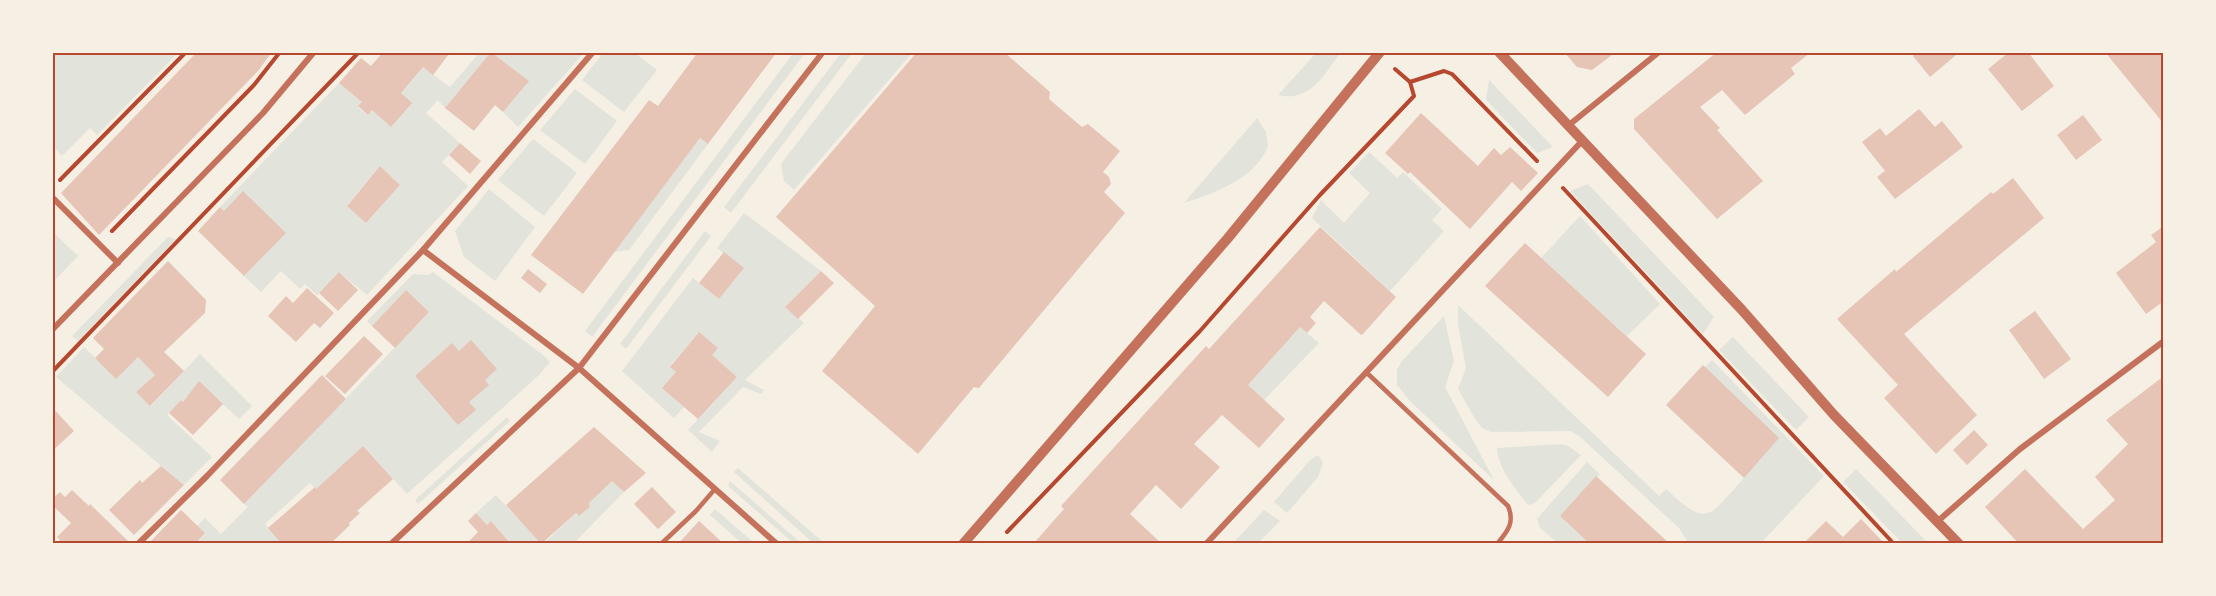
<svg xmlns="http://www.w3.org/2000/svg" width="2216" height="596" font-family="Georgia,serif">
  <style>
    .green { fill: #e2e4dc; fill-rule: evenodd }
    .building { fill: #e6c5b7 }
    .lines { fill: none; stroke-linecap: round; stroke-linejoin: round }
    .path { stroke: #b5482f; stroke-width: 4 }
    .service { stroke: #c5725c; stroke-width: 4.5 }
    .minor { stroke: #c5725c; stroke-width: 6 }
    .tertiary { stroke: #c5725c; stroke-width: 10 }
    .neatline { fill: none; stroke: #b5482f; stroke-width: 2 }
  </style>
  <rect width="100%" height="100%" fill="#f6efe4"/>
  <g class="green">
    <path d="M794,52L805,53L592,337L585,331Z"/>
    <path d="M54,53V52L178,53L97,135L90,128L62,156L53,146Z"/>
    <path d="M479,53H491L445,108L438,100L426,113L460,143L442,162L468,186L367,295L339,272L317,295L305,284L300,289L281,271L261,292L244,276L285,233L224,211L220,207L339,83L362,102L358,107L367,115L372,110L391,126L401,93L423,67L450,87ZM380,166L400,185L366,223L347,205Z"/>
    <path d="M493,53H584L518,127L503,112L528,81Z"/>
    <path d="M603,53H635L657,70L624,112L582,80Z"/>
    <path d="M841,53H852L731,213L724,207Z"/>
    <path d="M866,53H912L794,190L784,181L781,164Z"/>
    <path d="M1316,53H1340C1324,75 1310,103 1278,95Z"/>
    <path d="M1489,80L1553,147L1537,153L1486,100Z"/>
    <path d="M575,89L617,121L585,164L540,130Z"/>
    <path d="M1257,118L1266,132L1268,146C1256,178 1215,193 1184,203Z"/>
    <path d="M700,138L708,144L629,250L614,252Z"/>
    <path d="M533,139L577,173L544,216L498,180Z"/>
    <path d="M1369,152L1397,178L1403,172L1442,209L1432,220L1444,231L1390,291L1312,218L1321,200L1344,223L1370,193L1349,173Z"/>
    <path d="M1588,184L1714,317L1703,334L1570,191Z"/>
    <path d="M489,189L535,227L495,281L464,257L455,231Z"/>
    <path d="M744,213L821,271L785,307L804,323L745,380L764,390L761,394L743,387L699,432L720,441L712,452L688,430L737,377L712,355L699,332L670,366L676,372L663,388L684,407L674,418L622,371L693,278L719,299L743,269L717,248Z"/>
    <path d="M1580,216L1660,304L1627,336L1541,258Z"/>
    <path d="M52,231L78,256L53,282H52Z"/>
    <path d="M705,231L711,236L626,349L620,344Z"/>
    <path d="M168,237L176,239L78,341L72,336Z"/>
    <path d="M433,272L543,355L550,362L539,375L407,494L363,446L316,489L310,483L265,524L282,543L195,544L205,534L197,526L205,518L221,534L248,507L244,504L429,312L406,290L372,326L367,321L413,274L428,275Z"/>
    <path d="M1458,305L1659,496L1666,489C1709,529 1708,517 1744,478L1705,367L1712,360L1824,476L1761,543H1688L1679,528L1579,436L1570,431L1491,432L1482,428L1475,419L1458,389L1466,368L1458,324Z"/>
    <path d="M1444,316L1454,361L1445,387L1494,480L1411,402L1397,385V370L1402,361Z"/>
    <path d="M1300,327L1319,343L1264,400L1248,385Z"/>
    <path d="M1733,337L1809,417L1796,430L1719,350Z"/>
    <path d="M84,347L116,378L138,357L155,375L136,392L151,406L200,354L252,406L239,419L199,382L183,402L181,400L167,415L212,457L184,485L56,377Z"/>
    <path d="M507,417L510,421L418,504L415,500Z"/>
    <path d="M1562,444L1568,446L1581,455L1535,503L1528,505C1515,488 1498,469 1497,448Z"/>
    <path d="M1318,455L1323,463L1318,477L1287,513L1274,502L1310,460Z"/>
    <path d="M1587,462L1600,474L1560,516L1590,543H1558L1540,528L1537,519Z"/>
    <path d="M738,468L824,543H813L734,472Z"/>
    <path d="M1856,469L1926,541L1923,543H1902L1843,482Z"/>
    <path d="M612,481L624,492L574,543L543,544L576,513L579,516L590,507L589,503Z"/>
    <path d="M730,481L801,543H793L728,486Z"/>
    <path d="M496,495L541,543H511L491,521L487,525L476,513Z"/>
    <path d="M715,509L754,543H742L710,515Z"/>
    <path d="M1264,510L1280,521L1258,543H1233Z"/>
  </g>
  <g class="building">
    <path d="M197,52H272L258,71L99,235L61,193Z"/>
    <path d="M383,52L449,54L433,75L423,67L401,93L412,103L391,127L372,110L368,115L358,106L362,102L339,83L361,58L371,66Z"/>
    <path d="M491,52L529,81L503,112L495,105L474,131L445,108Z"/>
    <path d="M698,52H777L708,144L700,138L583,294L531,255L649,100L658,106Z"/>
    <path d="M917,52H1004L1050,92L1049,99L1082,127L1088,124L1120,151L1103,172L1109,177L1111,184L1104,192L1125,213L979,388L974,387L918,454L822,371L875,306L776,217Z"/>
    <path d="M1564,52H1616L1592,70L1577,67Z"/>
    <path d="M1717,52H1811L1791,68L1795,74L1745,115L1722,90L1700,107L1720,128L1717,130L1763,181L1717,219L1634,129V119Z"/>
    <path d="M1916,52H1954L1956,55L1930,77L1913,56Z"/>
    <path d="M2009,52H2028L2054,86L2022,111L1988,69Z"/>
    <path d="M2105,52H2164V124Z"/>
    <path d="M1919,109L1935,127L1942,121L1963,147L1895,199L1877,177L1885,171L1862,142L1880,128L1886,136Z"/>
    <path d="M1421,113L1478,166L1494,148L1501,155L1510,147L1538,173L1521,191L1512,182L1470,229L1410,172L1408,174L1385,153Z"/>
    <path d="M2083,115L2102,140L2076,160L2057,135Z"/>
    <path d="M460,143L481,161L470,174L449,155Z"/>
    <path d="M380,166L400,185L366,223L347,206Z"/>
    <path d="M2013,178L2044,218L1904,334L1977,415L1936,454L1884,398L1898,385L1837,319L1895,269L1896,272L1991,192L1993,194Z"/>
    <path d="M243,191L286,233L244,276L198,231L220,207L224,211Z"/>
    <path d="M2164,226V301L2146,314L2116,273L2156,242L2151,235Z"/>
    <path d="M1320,227L1396,297L1363,334L1361,335L1324,301L1310,317L1316,323L1307,333L1300,327L1248,385L1285,419L1259,448L1222,415L1194,444L1220,467L1181,509L1156,485L1130,514L1162,544H1033L1064,509L1061,506L1206,346L1209,349Z"/>
    <path d="M1525,243L1646,354L1608,397L1485,286Z"/>
    <path d="M724,252L744,268L719,299L699,283Z"/>
    <path d="M168,261L206,300L205,313L164,352L184,371L150,406L136,392L155,375L138,357L116,379L95,358L104,349L93,338Z"/>
    <path d="M528,269L547,284L540,293L521,278Z"/>
    <path d="M821,271L834,283L798,319L785,307Z"/>
    <path d="M339,272L358,290L338,311L319,293Z"/>
    <path d="M307,288L334,313L320,328L314,323L296,342L268,316L286,296L293,303Z"/>
    <path d="M406,290L429,312L395,348L372,326Z"/>
    <path d="M2035,311L2071,359L2044,379L2009,330Z"/>
    <path d="M699,332L718,348L712,355L737,377L698,419L662,388L676,372L670,367Z"/>
    <path d="M364,336L383,354L345,394L325,376Z"/>
    <path d="M471,340L497,369L485,380L489,385L469,402L476,410L458,425L415,376L452,343L459,351Z"/>
    <path d="M1703,365L1779,438L1744,478L1666,405Z"/>
    <path d="M322,375L346,399L244,504L220,480Z"/>
    <path d="M2164,376V544H2019L1985,507L2025,469L2083,529L2115,500L2095,477L2128,444L2106,420Z"/>
    <path d="M199,381L223,404L193,435L169,413L181,400L183,402Z"/>
    <path d="M52,407L74,431L52,451Z"/>
    <path d="M594,427L646,473L624,492L612,481L589,503L590,507L579,516L576,513L541,544L506,505Z"/>
    <path d="M1974,430L1988,445L1967,465L1953,450Z"/>
    <path d="M363,446L393,479L357,511L360,513L349,523L350,525L330,544H282L268,528L315,487L316,489Z"/>
    <path d="M161,466L184,485L134,535L109,510L140,480L142,483Z"/>
    <path d="M1596,476L1670,544H1590L1560,516Z"/>
    <path d="M652,487L676,512L658,529L634,504Z"/>
    <path d="M72,490L89,506L90,504L128,541L125,544H57L60,540L57,537L71,523L52,505V499L60,492L65,497Z"/>
    <path d="M181,510L205,533L195,544H148Z"/>
    <path d="M476,513L487,525L491,521L511,544H466L478,532L468,521Z"/>
    <path d="M1861,519L1885,544H1803L1826,521L1843,537Z"/>
    <path d="M699,521L724,544H678Z"/>
  </g>
  <g class="lines">
    <g class="path">
      <path d="M1410,82L1444,71L1452,74L1537,161"/>
      <path d="M60,180L186,52"/>
      <path d="M1563,188L1894,544"/>
      <path d="M112,231L254,85L280,52"/>
      <path d="M52,372L359,52"/>
      <path d="M1007,532L1200,331L1319,196L1414,96L1410,82L1395,69"/>
    </g>
    <g class="service">
      <path d="M1366,372L1508,506C1515,522 1508,531 1497,544"/>
      <path d="M661,544L696,511L715,489"/>
    </g>
    <g class="minor">
      <path d="M1569,125L1659,52"/>
      <path d="M52,197L118,263"/>
      <path d="M423,250L579,368L777,544"/>
      <path d="M52,330L263,113L314,52"/>
      <path d="M1938,521L2020,449L2164,341"/>
      <path d="M138,544L207,476L423,250L593,52"/>
      <path d="M391,544L579,368L823,52"/>
      <path d="M1206,544L1583,140"/>
    </g>
    <g class="tertiary">
      <path d="M1499,52L1742,310L1834,415L1959,544"/>
      <path d="M963,544L1228,238L1380,52"/>
    </g>
  </g>
  <rect width="2216" height="596" fill="none" stroke="#f6efe4" stroke-width="108"/>
  <rect x="54" y="54" width="2108" height="488" class="neatline"/>
</svg>
